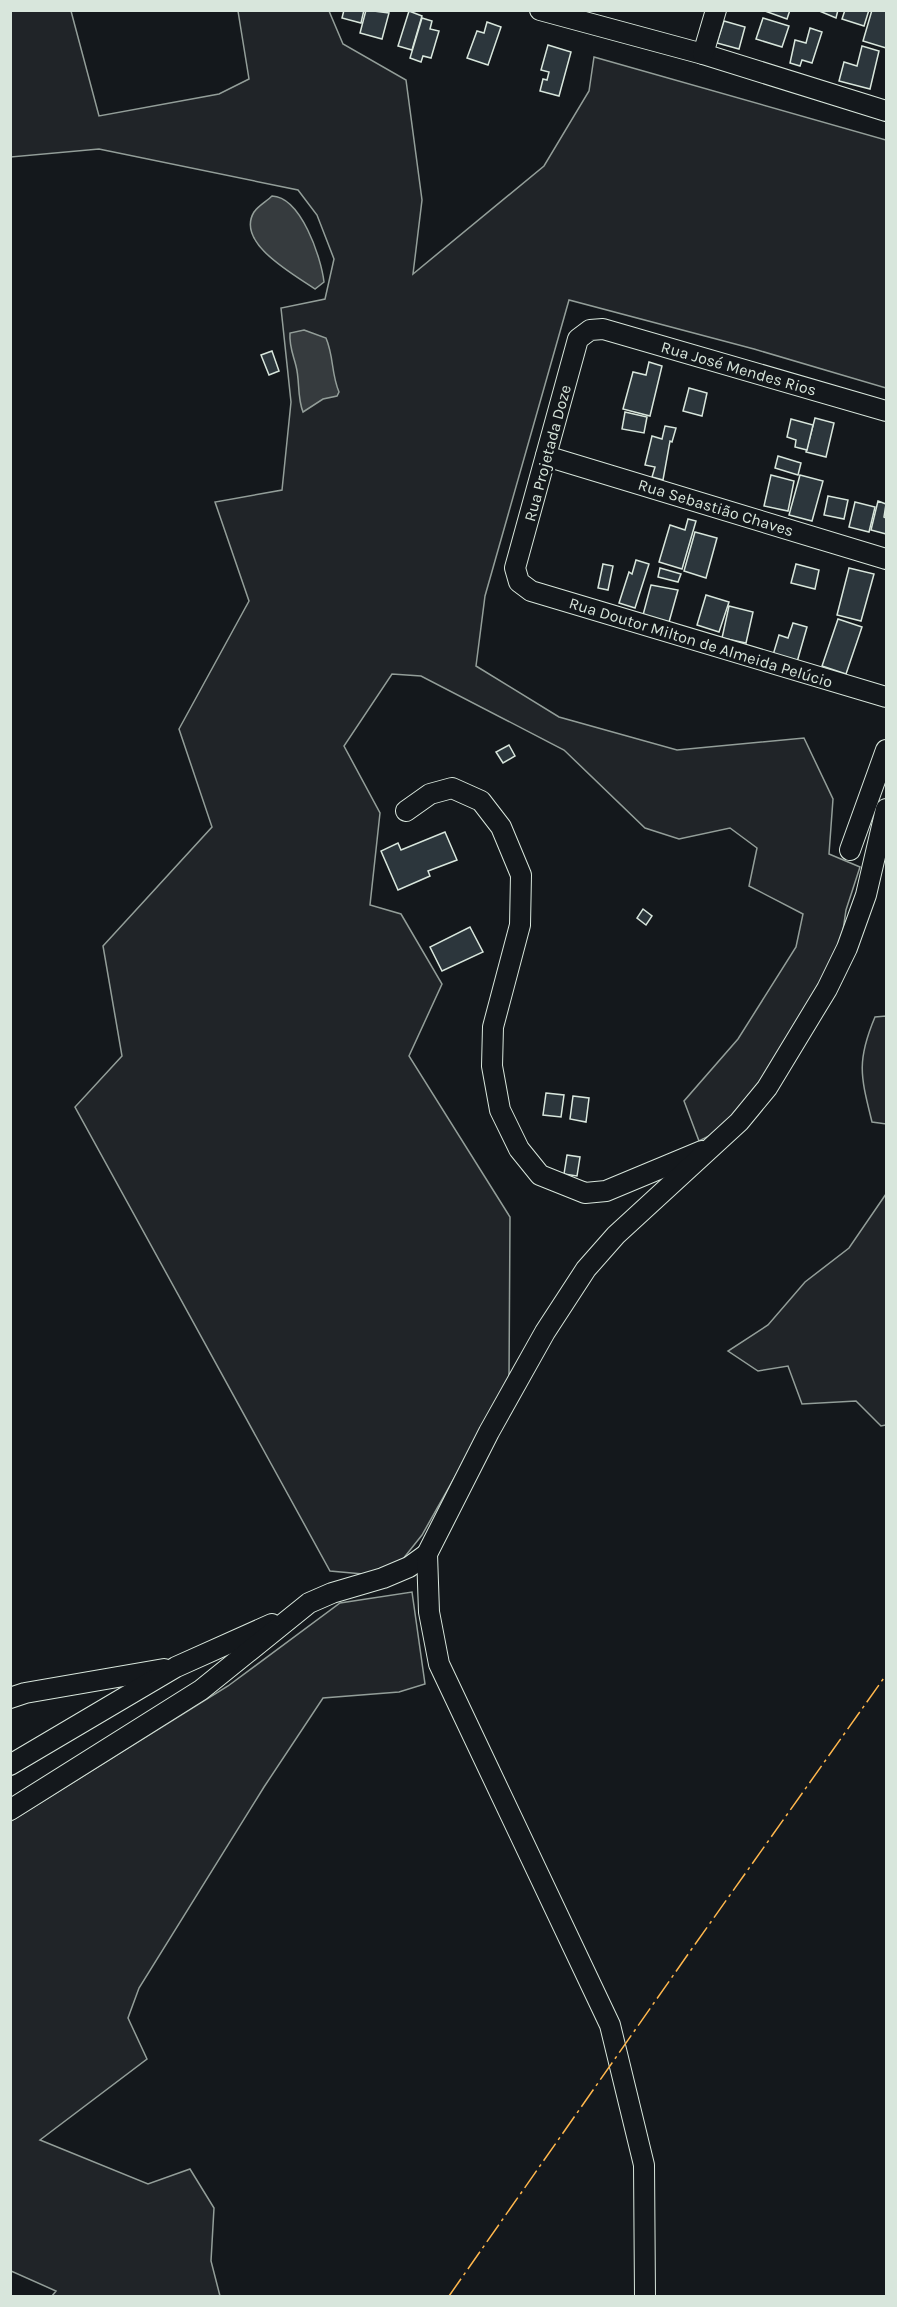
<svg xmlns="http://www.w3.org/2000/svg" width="897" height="2307" font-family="Karla,sans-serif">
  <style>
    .green { fill: #202428; stroke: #939e99; stroke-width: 1.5 }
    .water { fill: #363b3e; stroke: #939e99; stroke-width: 1.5 }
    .building { fill: #2c363c; stroke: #d8e6dc; stroke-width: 1.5 }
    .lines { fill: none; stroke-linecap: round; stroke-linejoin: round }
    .minor-casing { stroke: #d8e6dc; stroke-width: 22 }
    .minor { stroke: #14181c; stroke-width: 20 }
    .power { stroke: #ffb74d; stroke-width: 1.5; stroke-dasharray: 21 4.5 3 4.5; stroke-linecap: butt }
    .labels { text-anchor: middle; stroke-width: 4.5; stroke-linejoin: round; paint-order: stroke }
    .street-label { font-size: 16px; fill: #d8e6dc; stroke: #14181c }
  </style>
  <rect width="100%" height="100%" fill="#14181c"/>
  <g class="green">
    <path d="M11,10L71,11L99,116L219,94L249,79L238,11H329L343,44L406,80L422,200L413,274L544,166L589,91L594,57L886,140V388L754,349L569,300L485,596L476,666L559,717L677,750L804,738L833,799L829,854L860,867L846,910L840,951L772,1072L733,1124L699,1141L684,1101L738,1039L796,947L803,914L749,886L757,848L730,828L679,839L645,828L564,750L421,676L392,674L344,746L380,813L370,905L401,914L442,984L409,1056L510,1217L509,1381L422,1535L403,1559L386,1568L363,1574L330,1571L75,1107L122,1056L103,946L212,827L179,729L249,601L215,502L282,490L291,402L281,308L325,299L334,259L317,215L298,190L99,149L11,157Z"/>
    <path d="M886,1016V1124L872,1122C861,1077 856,1062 875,1017Z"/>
    <path d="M886,1194V1425L881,1426L856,1401L802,1404L788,1366L758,1371L728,1351L768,1325L805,1282L849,1248Z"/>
    <path d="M412,1592L425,1684L399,1692L323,1698L264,1787L139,1988L128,2018L147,2059L40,2140L148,2184L190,2169L214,2208L211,2261L220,2296H52L56,2291L11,2271V1821L228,1686L340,1603Z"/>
  </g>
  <g class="water">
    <path d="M272,196C301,197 321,257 324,282L315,289C295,275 235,243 254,212C258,206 267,201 272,196Z"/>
    <path d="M304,330L326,338C334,357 331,373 339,392L337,396L323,399L303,412C297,397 300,381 296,366C293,354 289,346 290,333Z"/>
  </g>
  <g class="building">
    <path d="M344,10H364L361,23L342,18Z"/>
    <path d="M366,10L389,13L382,39L360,33Z"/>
    <path d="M762,10H790L787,19Z"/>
    <path d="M817,10H838L836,18Z"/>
    <path d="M845,10H869L864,26L842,19Z"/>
    <path d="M872,10H886V48L863,41Z"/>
    <path d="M409,11L422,16L412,50L398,46Z"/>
    <path d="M422,18L432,21L430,29L439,31L431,58L423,56L421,62L410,58Z"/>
    <path d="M763,18L789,26L782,47L756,39Z"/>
    <path d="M724,21L745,27L739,49L717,43Z"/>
    <path d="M487,22L501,27L488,65L467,58L477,31L484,33Z"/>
    <path d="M810,28L822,32L812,63L802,60L800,66L790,63L795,40L806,43Z"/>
    <path d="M548,45L571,52L559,96L540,91L543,79L547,80L549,72L541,70Z"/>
    <path d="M862,46L879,51L870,89L839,81L844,62L857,66Z"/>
    <path d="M272,351L279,371L269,375L261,355Z"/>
    <path d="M649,362L662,366L650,416L623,409L633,372L646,375Z"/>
    <path d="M689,388L707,393L702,416L683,411Z"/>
    <path d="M625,412L647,417L644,433L622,429Z"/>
    <path d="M815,418L834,423L826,457L806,452Z"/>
    <path d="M791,419L813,425L807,450L795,447L796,440L787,437Z"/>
    <path d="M665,426L676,428L672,442L670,441L663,480L652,477L655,467L645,465L652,436L662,439Z"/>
    <path d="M778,456L801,463L798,475L775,468Z"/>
    <path d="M771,475L794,481L788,511L764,506Z"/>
    <path d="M800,475L823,481L812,521L789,515Z"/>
    <path d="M828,496L848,500L844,519L824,515Z"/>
    <path d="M878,501L886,504L884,517L886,518V534L871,530Z"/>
    <path d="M855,502L875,507L869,532L849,527Z"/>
    <path d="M688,519L696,521L682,569L659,562L670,525L685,530Z"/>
    <path d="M695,532L717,538L706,578L684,571Z"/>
    <path d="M636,560L649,564L635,608L619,603L629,572L632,574Z"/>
    <path d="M603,564L613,566L608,590L598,588Z"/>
    <path d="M796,564L819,570L815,589L791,583Z"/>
    <path d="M660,568L681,574L678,582L658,577Z"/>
    <path d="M849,568L874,574L861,621L837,615Z"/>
    <path d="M651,585L678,590L669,622L643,615Z"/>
    <path d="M706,595L729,602L719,632L697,625Z"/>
    <path d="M729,606L753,612L746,643L722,638Z"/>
    <path d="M838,619L862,627L846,674L822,666Z"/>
    <path d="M793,623L807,627L797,662L773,655L779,635L788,638Z"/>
    <path d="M509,745L515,756L503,763L496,752Z"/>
    <path d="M445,832L457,860L428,871L430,876L398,890L381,851L398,843L401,850Z"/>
    <path d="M643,909L652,916L646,925L637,918Z"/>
    <path d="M470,927L483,952L442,971L430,947Z"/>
    <path d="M546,1093L564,1095L561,1117L543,1115Z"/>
    <path d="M573,1096L589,1098L586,1122L570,1119Z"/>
    <path d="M567,1155L580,1157L577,1176L564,1174Z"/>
  </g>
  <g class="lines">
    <defs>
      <g id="minor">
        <path d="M540,10L703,54L886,111"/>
        <path d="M703,54L716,10"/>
        <path d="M886,411L603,329L590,330L578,339L515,568L519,582L531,591L886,697"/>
        <path d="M546,456L886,559"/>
        <path d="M406,811L430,794L452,788L481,801L501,827L521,875L520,925L493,1027L492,1066L500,1110L519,1149L540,1175L585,1193L606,1191L702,1151"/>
        <path d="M850,850L886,750"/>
        <path d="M10,1698L25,1693L164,1669"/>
        <path d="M10,1765L176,1667L272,1624"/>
        <path d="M10,1810L201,1690L309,1603L332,1593L383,1578L409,1567L427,1554"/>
        <path d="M645,2296L644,2165L610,2025L439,1664L429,1612L427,1554L489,1432L545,1332L586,1269L616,1235L739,1122L767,1088L827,989L847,948L866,895L886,809"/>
      </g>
    </defs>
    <use href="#minor" class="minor-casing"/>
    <use href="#minor" class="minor"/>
    <path class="power" d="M449,2296L691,1950L886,1675"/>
  </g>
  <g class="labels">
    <g class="street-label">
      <text transform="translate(739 368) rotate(16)" y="6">Rua José Mendes Rios</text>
      <text transform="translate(547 453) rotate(-75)" y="6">Rua Projetada Doze</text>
      <text transform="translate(716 507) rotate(17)" y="6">Rua Sebastião Chaves</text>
      <text transform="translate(701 642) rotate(17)" y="6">Rua Doutor Milton de Almeida Pelúcio</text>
    </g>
  </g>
  <rect width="897" height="2307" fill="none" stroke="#d8e6dc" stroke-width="24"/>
</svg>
